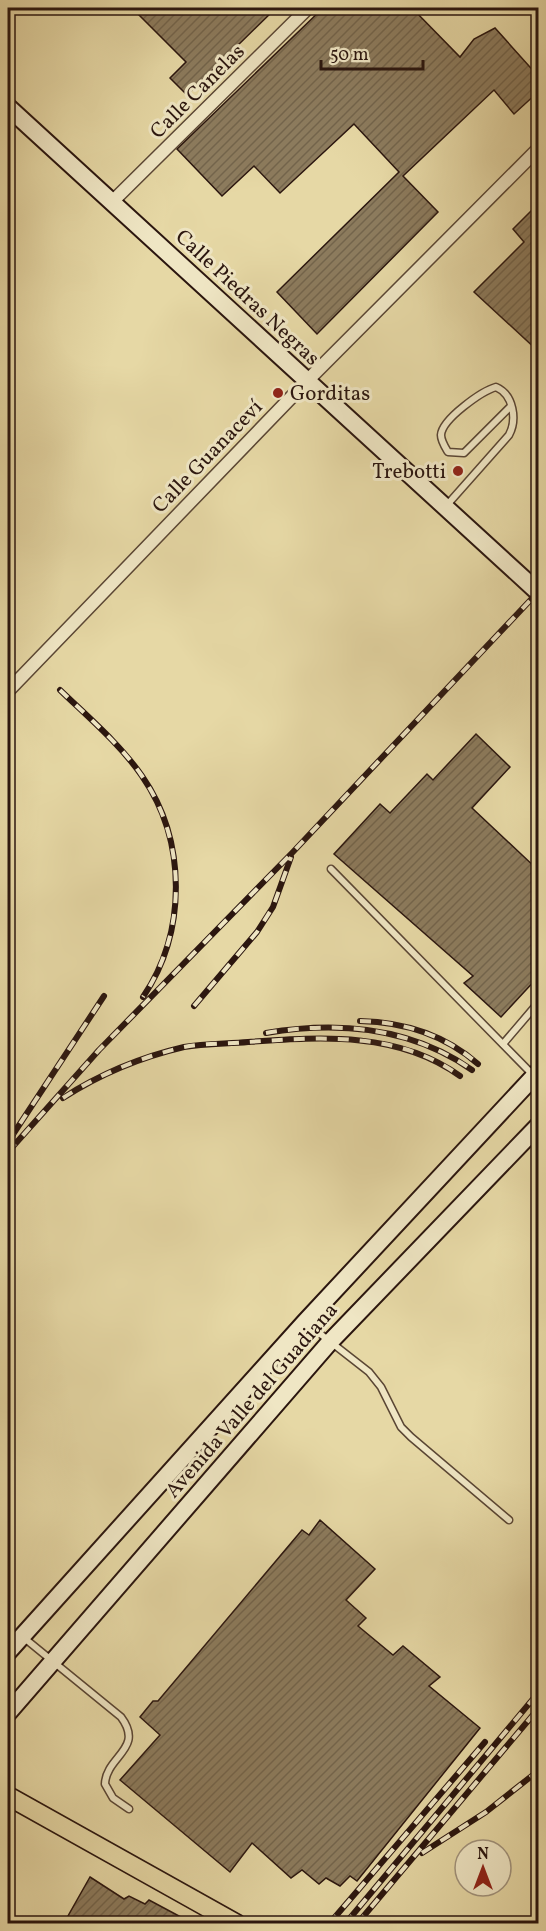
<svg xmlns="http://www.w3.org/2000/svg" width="546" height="1931" font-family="Vollkorn,serif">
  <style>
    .building { fill: url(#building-hatch); stroke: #2b160f; stroke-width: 1.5 }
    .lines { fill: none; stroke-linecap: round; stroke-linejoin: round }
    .lane-casing { stroke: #5a4634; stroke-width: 9 }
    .street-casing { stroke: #5a4634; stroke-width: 15 }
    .secondary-casing { stroke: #2b160f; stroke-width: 20 }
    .primary-casing { stroke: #2b160f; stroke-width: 21 }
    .lane { stroke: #efe6c4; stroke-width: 6 }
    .street { stroke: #efe6c4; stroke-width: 12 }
    .secondary { stroke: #efe6c4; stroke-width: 16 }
    .primary { stroke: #e6d8a5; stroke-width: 18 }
    .rail-casing { stroke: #2b160f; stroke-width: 6 }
    .rail { stroke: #efe6c4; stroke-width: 4; stroke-dasharray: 11; stroke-linecap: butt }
    .poi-dot { fill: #8f2418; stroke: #efe6c4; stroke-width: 2 }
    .labels { text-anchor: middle; stroke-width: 6; stroke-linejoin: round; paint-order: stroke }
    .street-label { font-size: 21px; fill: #2b160f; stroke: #efe6c4 }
    .poi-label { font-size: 21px; fill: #2b160f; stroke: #efe6c4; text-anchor: start }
  </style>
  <defs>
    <pattern id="building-hatch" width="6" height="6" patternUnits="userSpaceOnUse" patternTransform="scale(1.5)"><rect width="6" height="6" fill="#8c7b5d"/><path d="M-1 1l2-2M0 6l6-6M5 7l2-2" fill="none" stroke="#73644b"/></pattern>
  </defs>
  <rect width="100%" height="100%" fill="#e6d8a5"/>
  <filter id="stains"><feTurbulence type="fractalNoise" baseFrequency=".00333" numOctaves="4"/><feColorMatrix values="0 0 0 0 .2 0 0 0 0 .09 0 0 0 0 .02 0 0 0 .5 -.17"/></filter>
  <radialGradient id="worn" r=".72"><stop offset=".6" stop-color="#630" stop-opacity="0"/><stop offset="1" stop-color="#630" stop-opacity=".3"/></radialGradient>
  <g class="building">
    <path d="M132,8H276L187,95L170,78L186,62Z"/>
    <path d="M323,8H412L460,57L474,39L495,28L538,76V92L514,114L494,90L403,176L438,212L317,334L277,292L399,172L354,124L280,193L254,166L222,196L177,149Z"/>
    <path d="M538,204V351L474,292L524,242L513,229Z"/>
    <path d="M476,734L510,767L472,808L538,870V977L501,1017L464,983L473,976L334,854L380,804L390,813L427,774L433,780Z"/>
    <path d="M320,1520L375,1569L346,1600L366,1618L358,1626L393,1655L403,1646L440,1677L429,1686L480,1728L357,1881L350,1876L340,1886L326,1878L319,1884L302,1870L291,1878L252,1843L230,1872L120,1780L160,1735L140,1717L153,1701H158L302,1530L309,1535Z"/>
    <path d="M90,1877L124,1899L129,1896L145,1904L149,1900L192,1923H81L68,1916Z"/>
  </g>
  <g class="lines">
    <defs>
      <g id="lane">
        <path d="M447,505L509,435C517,420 514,395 496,387C482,391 442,419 441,435C441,441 445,447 448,452L464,453L511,406"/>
        <path d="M331,869L534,1076"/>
        <path d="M503,1044L538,1003"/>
        <path d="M305,1322L369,1372L381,1387L401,1427L411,1437L509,1520"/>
        <path d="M23,1637L121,1717C145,1749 106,1756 105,1784L113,1798L129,1809"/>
      </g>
      <g id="street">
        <path d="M112,202L308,8"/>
        <path d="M8,691L306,382L538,149"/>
      </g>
      <g id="secondary">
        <path d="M8,107L538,592"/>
        <path d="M8,1652L305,1322L538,1072"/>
        <path d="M8,1713L329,1343L538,1126"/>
      </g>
      <path id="primary" d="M8,1796L237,1924"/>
    </defs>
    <use href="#lane" class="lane-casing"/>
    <use href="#street" class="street-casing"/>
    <use href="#secondary" class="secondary-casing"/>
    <use href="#primary" class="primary-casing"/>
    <use href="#lane" class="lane"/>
    <use href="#street" class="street"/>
    <use href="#secondary" class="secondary"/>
    <use href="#primary" class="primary"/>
    <defs>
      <g id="rail">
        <path d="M60,690C88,717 120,744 142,776C187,841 187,932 143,997"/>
        <path d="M194,1006L257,932L273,907L291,857"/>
        <path d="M360,1021C404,1022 445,1035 478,1064"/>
        <path d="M266,1033C338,1021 411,1027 472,1070"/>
        <path d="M63,1098C100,1074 141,1057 184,1047C205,1043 228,1044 248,1042C321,1037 398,1031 460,1076"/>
        <path d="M8,1142L104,996"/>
        <path d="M8,1152L99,1050L292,853L538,592"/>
        <path d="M422,1853L486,1812L538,1771"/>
        <path d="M329,1924L485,1742"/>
        <path d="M345,1924L538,1693"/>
        <path d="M357,1924L538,1709"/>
      </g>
    </defs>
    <use href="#rail" class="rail-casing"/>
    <use href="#rail" class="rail"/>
  </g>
  <g class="poi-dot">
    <circle cx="278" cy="393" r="6"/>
    <circle cx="458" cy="471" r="6"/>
  </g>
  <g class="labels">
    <g class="street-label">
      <text transform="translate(197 91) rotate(-45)" y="7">Calle Canelas</text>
      <text transform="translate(248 297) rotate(43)" y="7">Calle Piedras Negras</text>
      <text transform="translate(207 456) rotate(-46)" y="7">Calle Guanaceví</text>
      <text transform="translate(251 1400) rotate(-49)" y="7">Avenida Valle del Guadiana</text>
    </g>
    <g class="poi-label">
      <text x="290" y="400">Gorditas</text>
      <text x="446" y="478" text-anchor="end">Trebotti</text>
    </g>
  </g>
  <rect width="546" height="1931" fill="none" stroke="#e6d8a5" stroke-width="30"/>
  <rect x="9" y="9" width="528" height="1913" fill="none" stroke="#2b160f" stroke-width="3"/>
  <rect x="15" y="15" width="516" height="1901" fill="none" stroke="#2b160f" stroke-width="1.5"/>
  <g transform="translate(483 1868)"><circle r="28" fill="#efe6c4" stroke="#a1937c" stroke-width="1.5"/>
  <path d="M0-4.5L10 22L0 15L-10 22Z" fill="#8f2418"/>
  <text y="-9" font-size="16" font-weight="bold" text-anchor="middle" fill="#2b160f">N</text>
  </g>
  <path d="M321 60v9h102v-9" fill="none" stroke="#2b160f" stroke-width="3"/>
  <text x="330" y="60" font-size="18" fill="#2b160f" stroke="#efe6c4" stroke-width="4.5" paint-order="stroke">50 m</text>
  <rect width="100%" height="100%" filter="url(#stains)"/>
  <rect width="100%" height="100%" fill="url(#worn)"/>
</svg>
